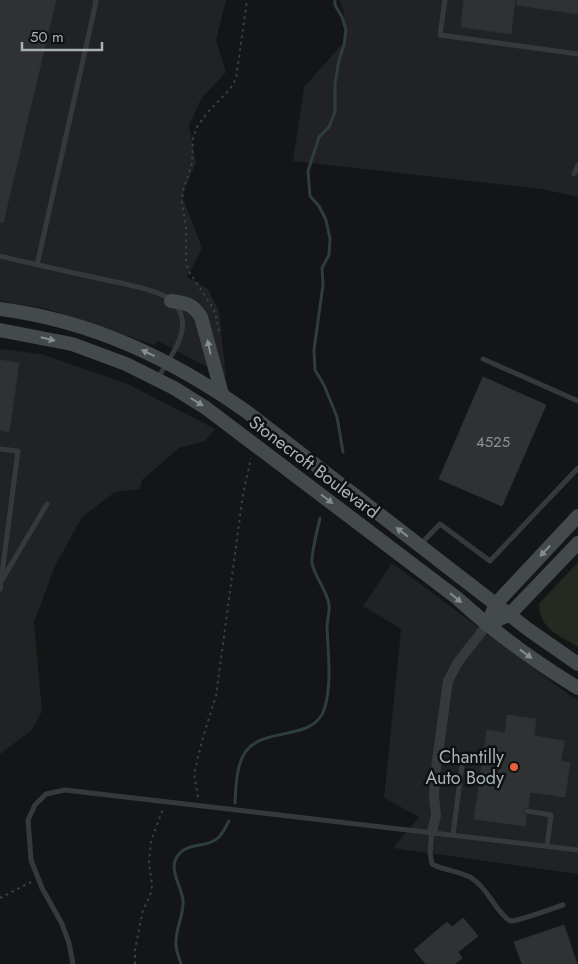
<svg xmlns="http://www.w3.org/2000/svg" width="578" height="964" font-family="Jost,sans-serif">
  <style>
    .built { fill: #202223 }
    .green { fill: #242921 }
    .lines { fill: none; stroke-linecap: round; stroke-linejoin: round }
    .stream { stroke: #2e3e3e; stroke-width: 3 }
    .building { fill: #2f3132; stroke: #2e3032 }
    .path { stroke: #3c4042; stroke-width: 2; stroke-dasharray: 2.5 4; stroke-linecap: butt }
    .service { stroke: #36393b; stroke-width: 5 }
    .minor { stroke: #36393b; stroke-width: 10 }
    .secondary { stroke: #44494b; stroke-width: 14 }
    .oneway { fill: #848d90 }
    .poi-dot { fill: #e75e3b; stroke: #0f1011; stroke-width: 2 }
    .labels { text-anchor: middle; stroke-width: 5; stroke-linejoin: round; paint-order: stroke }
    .number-label { font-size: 15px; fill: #899294 }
    .street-label { font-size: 18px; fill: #a7b2b5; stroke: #0f1011 }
    .poi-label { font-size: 18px; fill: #a7b2b5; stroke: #0f1011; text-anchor: end }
  </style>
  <rect width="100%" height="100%" fill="#141516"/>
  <g class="built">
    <path d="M0,0H226L216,40L226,72L201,99L189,126L196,162L182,196L202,248L187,277L208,289L219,311L226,377L158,341L154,345L47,309L0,301Z"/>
    <path d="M339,0H578V197L542,189L293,161L304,87L345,41L344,12Z"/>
    <path d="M0,349L41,354L128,384L215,429L205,441L179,448L142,480L140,489L115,492L82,517L55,566L34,622L42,711L32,730L0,754Z"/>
    <path d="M392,563L571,696L578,700V874L393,848L419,817L384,798L401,629L363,606Z"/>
  </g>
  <path class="green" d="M578,562V647C559,635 540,630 539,604Z"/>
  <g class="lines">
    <g class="stream">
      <path d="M335,0V5L342,17L346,30L344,45L339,60L335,84V112L329,127L319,137L308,171L310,196L319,206L326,220L330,239L329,255L322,268L323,285L314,350L315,370L324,385L337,417L343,452"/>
      <path d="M235,803C236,786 236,765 246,751C265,726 316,742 325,707C332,682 328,653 327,627C327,620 330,612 329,605C328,592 314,576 312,563C311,554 318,527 320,518"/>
      <path d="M181,964C179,957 175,949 176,942C176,927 184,915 183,900C181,884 166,867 180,853C191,842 208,848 219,837C223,833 226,826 229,821"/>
    </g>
  </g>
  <g class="building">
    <path d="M0,0H56L3,223L0,222Z"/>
    <path d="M464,0H515L511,34L461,27Z"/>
    <path d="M517,0H578V14L517,5Z"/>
    <path d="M0,360L19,363L9,432L0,430Z"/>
    <path d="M483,377L546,405L502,506L439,479Z"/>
    <path d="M507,715L536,719L534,736L564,741L561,761L570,763L565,797L530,792L528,807L524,808L523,811L526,815L525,826L474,819L487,730L505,733Z"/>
    <path d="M463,918L478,936L458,952L462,958L455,964H426L414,950L447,922L452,927Z"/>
    <path d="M564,925L577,964H522L514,942Z"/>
  </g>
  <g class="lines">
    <g class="path">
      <path d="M219,331L215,312L210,303L188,270L186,261V228L182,202L183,191L192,163L193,138L197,127L207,113L230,89L236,79L247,0"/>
      <path d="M198,797L194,774L203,737L216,696L243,494L251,458"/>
      <path d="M0,898L31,882"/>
      <path d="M135,964V950L143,910L150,896L152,886L149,862L151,841L163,809"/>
    </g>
    <g class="service">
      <path d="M445,0L440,35L578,54"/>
      <path d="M574,174L578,165"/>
      <path d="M0,256C32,264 65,271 97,278C118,283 141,286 160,294C171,298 181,308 182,319C186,339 167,361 158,378"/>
      <path d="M37,265L96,2L95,0"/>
      <path d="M483,359L578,401"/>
      <path d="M0,449L18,451L0,589"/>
      <path d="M420,545L440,524L490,561L578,468"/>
      <path d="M2,580L47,504"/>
      <path d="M527,811L551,815L547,846"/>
      <path d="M432,832L430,853L432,864C445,871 461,871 473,879C489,890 495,911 510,921C516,922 553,908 563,905"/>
      <path d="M453,835L462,765"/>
      <path d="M73,964L69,943L62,924L42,888L31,860L29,833L28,820L35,805L46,794L65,790L578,850"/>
    </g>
    <path class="minor" d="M432,832L436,815L434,796L435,775L448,681L458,662L487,625"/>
    <g class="secondary">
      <path d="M171,301C186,303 193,304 201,317L222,394"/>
      <path d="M0,309C92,321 172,359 247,412L529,630L578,664"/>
      <path d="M0,330L72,344L126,364L174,388L206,408L457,598C494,632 535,662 578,688"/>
      <path d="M487,625L496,604L505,594L578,516"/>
      <path d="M487,625L510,614L578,543"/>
    </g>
  </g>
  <defs><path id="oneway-solid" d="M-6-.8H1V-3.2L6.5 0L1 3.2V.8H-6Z" transform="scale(1.25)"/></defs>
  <g class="oneway">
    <use href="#oneway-solid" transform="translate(48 339) rotate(13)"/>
    <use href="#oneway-solid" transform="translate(209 347) rotate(-102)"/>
    <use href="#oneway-solid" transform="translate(148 353) rotate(-155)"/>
    <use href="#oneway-solid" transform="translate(197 402) rotate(32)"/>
    <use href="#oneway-solid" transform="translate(327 499) rotate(37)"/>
    <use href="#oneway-solid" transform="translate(402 532) rotate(-142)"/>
    <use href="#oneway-solid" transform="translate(545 551) rotate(133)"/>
    <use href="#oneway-solid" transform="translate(456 598) rotate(40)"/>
    <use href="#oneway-solid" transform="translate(526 654) rotate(36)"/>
  </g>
  <circle class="poi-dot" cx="514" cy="767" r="5"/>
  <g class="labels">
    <g class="number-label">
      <text x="493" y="447">4525</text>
    </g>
    <g class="street-label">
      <text transform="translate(314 467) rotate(37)" y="6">Stonecroft Boulevard</text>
    </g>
    <g class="poi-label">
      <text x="504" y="763">Chantilly<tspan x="504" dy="21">Auto Body</tspan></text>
    </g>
  </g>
  <path d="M22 42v8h80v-8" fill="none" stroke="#a7b2b5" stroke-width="2.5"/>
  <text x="30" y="42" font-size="15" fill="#a7b2b5" stroke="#0f1011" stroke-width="4" paint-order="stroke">50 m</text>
</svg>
